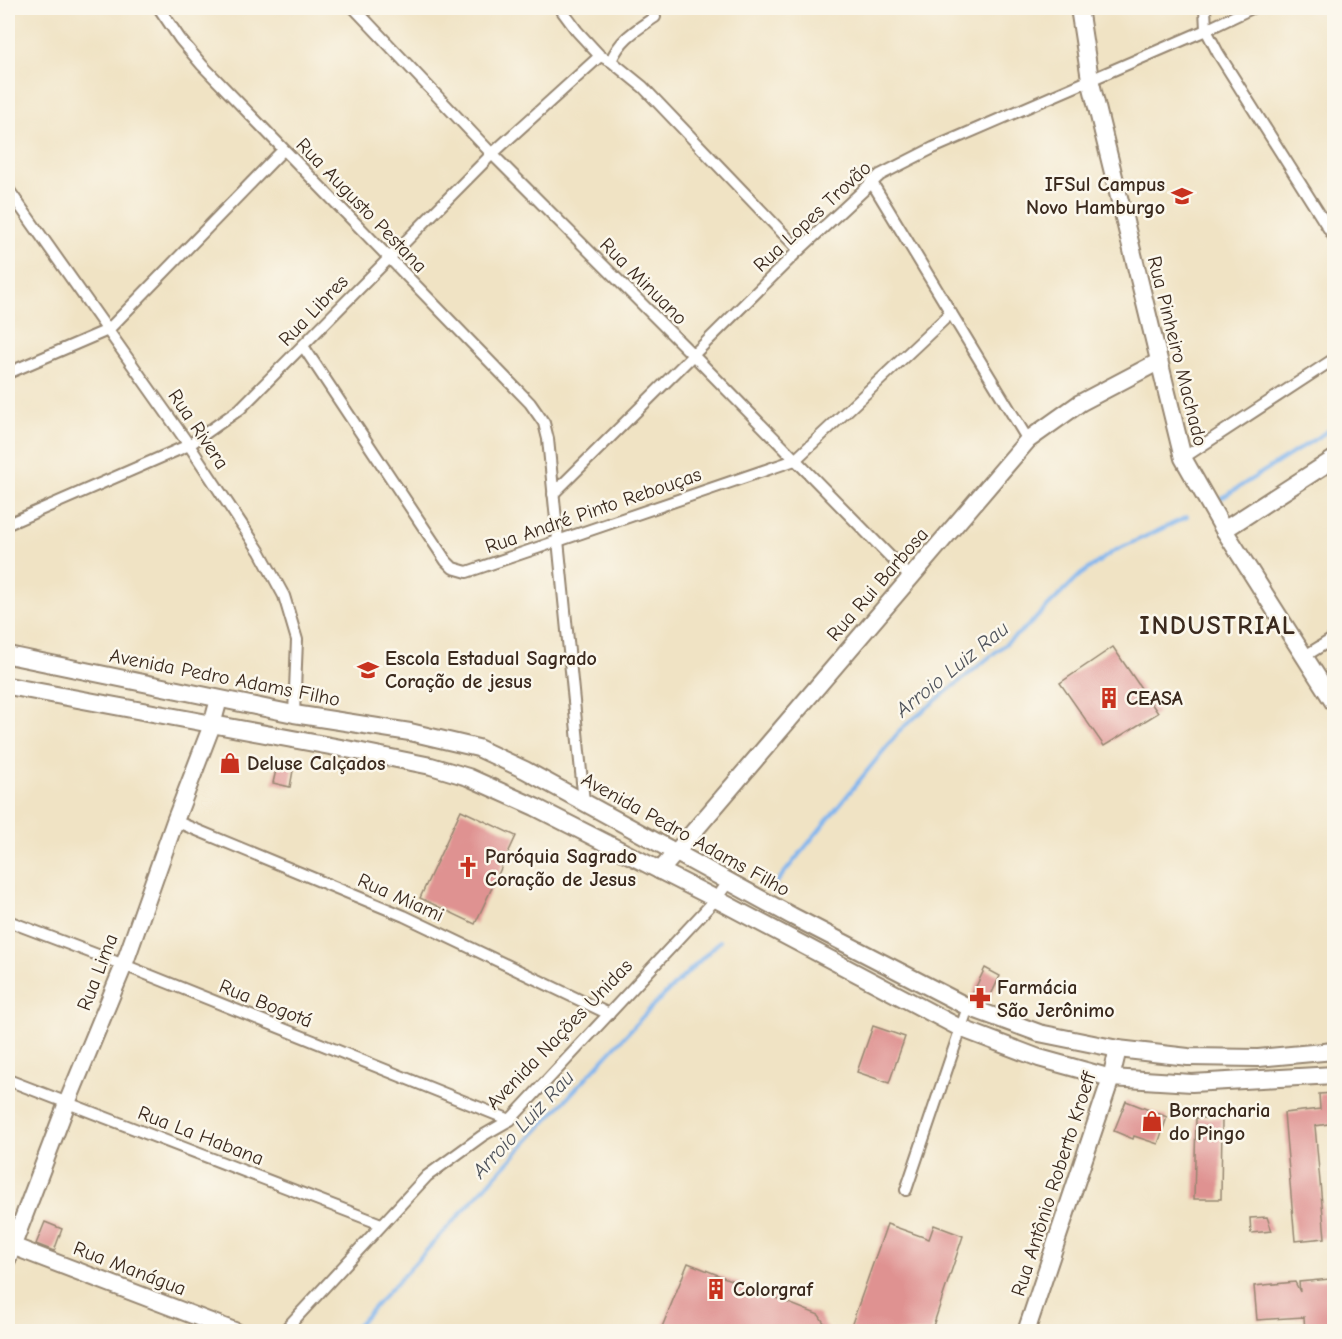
<svg xmlns="http://www.w3.org/2000/svg" width="1342" height="1339" font-family="'Comic Neue',sans-serif">
  <style>
    .lines { fill: none; stroke-linecap: round; stroke-linejoin: round }
    .stream { stroke: #80b5ee; stroke-width: 4 }
    .building { fill: #df9291 }
    .street-casing { stroke: #968671; stroke-width: 14 }
    .secondary-casing { stroke: #968671; stroke-width: 20 }
    .street { stroke: #fff; stroke-width: 10 }
    .secondary { stroke: #fff; stroke-width: 16 }
    .labels { text-anchor: middle; stroke-width: 5; stroke-linejoin: round; paint-order: stroke }
    .poi-label { font-size: 20px; font-weight: bold; fill: #3b2a1e; stroke: #fbf7ec; text-anchor: start }
    .street-label { font-size: 20px; fill: #3b2a1e; stroke: #fbf7ec }
    .water-label { font-size: 21px; font-style: italic; fill: #50545c; stroke: #fbf7ec }
    .district-label { font-size: 26px; font-weight: bold; letter-spacing: 1.5px; fill: #3b2a1e; stroke: #fbf7ec }
  </style>
  <rect width="100%" height="100%" fill="#fbf7ec"/>
  <filter id="ink" filterUnits="userSpaceOnUse"><feTurbulence type="fractalNoise" baseFrequency=".0167" numOctaves="2"/><feDisplacementMap in="SourceGraphic" scale="12" xChannelSelector="R" yChannelSelector="G"/><feConvolveMatrix kernelMatrix="1 2 1 2 8 2 1 2 1" color-interpolation-filters="sRGB"/></filter>
  <filter id="wash" filterUnits="userSpaceOnUse"><feTurbulence type="fractalNoise" baseFrequency=".008" numOctaves="4" result="noise"/><feDisplacementMap in="SourceGraphic" scale="24" xChannelSelector="R" yChannelSelector="G"/><feGaussianBlur stdDeviation="1.35" result="paint"/><feColorMatrix in="noise" values="0 0 0 0 0 0 0 0 0 0 0 0 0 0 0 0 0 1.4 0 .05"/><feComposite in="paint" operator="in"/></filter>
  <g filter="url(#wash)">
    <rect width="100%" height="100%" fill="#f0e3c4"/>
    <g class="lines">
      <g class="stream">
        <path d="M1217,501L1334,427"/>
        <path d="M772,888L902,728L1029,625L1080,575L1114,551L1187,517"/>
        <path d="M351,1332L647,1012L720,941"/>
      </g>
    </g>
    <g id="blocks">
      <g class="building">
        <path d="M1113,647L1158,713L1104,746L1060,683Z"/>
        <path d="M278,761L294,765L290,787L273,783Z"/>
        <path d="M461,810L516,836L475,924L420,898Z"/>
        <path d="M985,968L1000,976L987,1003L971,997Z"/>
        <path d="M873,1026L905,1037L889,1083L857,1072Z"/>
        <path d="M1335,1093V1123L1315,1126L1325,1238L1295,1241L1284,1113L1320,1109L1319,1094Z"/>
        <path d="M1126,1101L1167,1117L1158,1144L1134,1136L1133,1139L1114,1131Z"/>
        <path d="M1196,1118H1222L1221,1199H1194Z"/>
        <path d="M1267,1217L1272,1231L1251,1233L1250,1218Z"/>
        <path d="M45,1222L62,1229L54,1251L36,1244Z"/>
        <path d="M887,1224L929,1239L934,1225L963,1236L931,1332H849Z"/>
        <path d="M688,1263L819,1315L830,1332H660Z"/>
        <path d="M1330,1279L1335,1332H1305L1304,1317L1257,1320L1254,1286L1295,1282L1300,1292L1299,1282Z"/>
      </g>
    </g>
  </g>
  <g filter="url(#ink)">
    <use href="#blocks" fill-opacity="0" stroke="#968671" stroke-width="1.5"/>
    <g class="lines">
      <defs>
        <g id="street">
          <path d="M159,8L180,39L202,65L530,403L544,423L548,439L584,802"/>
          <path d="M354,8L492,154L693,355L911,578"/>
          <path d="M560,8L577,31L600,56L611,61L643,87L799,250"/>
          <path d="M1205,8L1206,30L1218,53L1334,237"/>
          <path d="M611,61C620,39 636,30 655,17"/>
          <path d="M871,181L1028,440"/>
          <path d="M8,189L189,445L260,552L284,596L297,640L294,714"/>
          <path d="M303,346L446,561L453,568L467,572L795,460L951,313"/>
          <path d="M8,373L108,330L283,150"/>
          <path d="M1183,458L1334,359"/>
          <path d="M553,494L799,250L880,175L933,148L1206,30L1252,8"/>
          <path d="M8,524L189,445L240,409L492,154L600,56"/>
          <path d="M1305,656L1334,638"/>
          <path d="M175,821L404,916L609,1014"/>
          <path d="M8,921L124,965L510,1120"/>
          <path d="M8,1080L381,1224"/>
          <path d="M906,1190L968,1007"/>
          <path d="M283,1332L427,1176L482,1136L510,1120L716,899L729,881"/>
        </g>
        <g id="secondary">
          <path d="M1079,8L1090,79L1183,458L1224,530L1334,703"/>
          <path d="M1224,530L1334,459"/>
          <path d="M8,655L294,714L410,732L478,748L525,770L792,916L968,1007L1039,1033L1118,1049L1188,1057L1258,1058L1334,1051"/>
          <path d="M8,686L357,751L431,766L468,777L535,807L716,899L960,1028L1039,1058L1111,1078L1192,1083L1334,1075"/>
          <path d="M660,871L1028,440L1080,403L1158,362"/>
          <path d="M12,1246L237,1332"/>
          <path d="M8,1258L67,1103L124,965L175,821L212,725L219,699"/>
          <path d="M1026,1332L1111,1078L1118,1049"/>
        </g>
      </defs>
      <use href="#street" class="street-casing"/>
      <use href="#secondary" class="secondary-casing"/>
      <use href="#street" class="street"/>
      <use href="#secondary" class="secondary"/>
    </g>
  </g>
  <defs>
    <symbol id="university-bare" viewBox="-9 -9 18 18"><path d="M0-5L7-2L0 1L-7-2ZM-4 1L0 2.5L4 1V4Q0 6-4 4Z" fill="#c8321e" stroke="#fbf7ec" stroke-width="2.5" paint-order="stroke"/></symbol>
    <symbol id="school-bare" viewBox="-9 -9 18 18"><path d="M0-5L7-2L0 1L-7-2ZM-4 1L0 2.5L4 1V4Q0 6-4 4Z" fill="#c8321e" stroke="#fbf7ec" stroke-width="2.5" paint-order="stroke"/></symbol>
    <symbol id="building-bare" viewBox="-9 -9 18 18"><path d="M-4-6H4V6H1V3H-1V6H-4ZM-2.5-4.3h1.7v1.8h-1.7ZM.8-4.3h1.7v1.8H.8ZM-2.5-1h1.7V.8h-1.7ZM.8-1h1.7V.8H.8Z" fill="#c8321e" stroke="#fbf7ec" stroke-width="2.5" paint-order="stroke"/></symbol>
    <symbol id="shop-bare" viewBox="-9 -9 18 18"><path d="M-5-2.5h2.3a2.7 3.5 0 0 1 5.4 0H5L5.5 6h-11ZM-1.5-2.5h3a1.5 2.3 0 0 0-3 0Z" fill="#c8321e" stroke="#fbf7ec" stroke-width="2.5" paint-order="stroke"/></symbol>
    <symbol id="church-bare" viewBox="-9 -9 18 18"><path d="M-1.2-6h2.4v3.5h3.3v2.4h-3.3V6h-2.4V-.1h-3.3v-2.4h3.3Z" fill="#c8321e" stroke="#fbf7ec" stroke-width="2.5" paint-order="stroke"/></symbol>
    <symbol id="pharmacy-bare" viewBox="-9 -9 18 18"><path d="M-2-6h4v4h4v4h-4v4h-4v-4h-4v-4h4Z" fill="#c8321e" stroke="#fbf7ec" stroke-width="2.5" paint-order="stroke"/></symbol>
  </defs>
  <g fill-rule="evenodd">
    <use href="#university-bare" x="1167" y="181" width="30" height="30"/>
    <use href="#school-bare" x="353" y="655" width="30" height="30"/>
    <use href="#building-bare" x="1094" y="683" width="30" height="30"/>
    <use href="#shop-bare" x="215" y="748" width="30" height="30"/>
    <use href="#church-bare" x="453" y="852" width="30" height="30"/>
    <use href="#pharmacy-bare" x="965" y="983" width="30" height="30"/>
    <use href="#shop-bare" x="1137" y="1106" width="30" height="30"/>
    <use href="#building-bare" x="701" y="1274" width="30" height="30"/>
  </g>
  <g class="labels">
    <g class="poi-label">
      <text x="1165" y="191" text-anchor="end">IFSul Campus<tspan x="1165" dy="23">Novo Hamburgo</tspan></text>
      <text x="385" y="665">Escola Estadual Sagrado<tspan x="385" dy="23">Coração de jesus</tspan></text>
      <text x="1126" y="705">CEASA</text>
      <text x="247" y="770">Deluse Calçados</text>
      <text x="485" y="863">Paróquia Sagrado<tspan x="485" dy="23">Coração de Jesus</tspan></text>
      <text x="997" y="994">Farmácia<tspan x="997" dy="23">São Jerônimo</tspan></text>
      <text x="1169" y="1117">Borracharia<tspan x="1169" dy="23">do Pingo</tspan></text>
      <text x="733" y="1296">Colorgraf</text>
    </g>
    <g class="street-label">
      <text transform="translate(362 205) rotate(46)" y="7">Rua Augusto Pestana</text>
      <text transform="translate(812 216) rotate(-43)" y="7">Rua Lopes Trovão</text>
      <text transform="translate(644 281) rotate(45)" y="7">Rua Minuano</text>
      <text transform="translate(313 310) rotate(-46)" y="7">Rua Libres</text>
      <text transform="translate(1178 351) rotate(76)" y="7">Rua Pinheiro Machado</text>
      <text transform="translate(199 429) rotate(56)" y="7">Rua Rivera</text>
      <text transform="translate(593 510) rotate(-19)" y="7">Rua André Pinto Rebouças</text>
      <text transform="translate(877 584) rotate(-49)" y="7">Rua Rui Barbosa</text>
      <text transform="translate(225 677) rotate(11)" y="7">Avenida Pedro Adams Filho</text>
      <text transform="translate(686 834) rotate(29)" y="7">Avenida Pedro Adams Filho</text>
      <text transform="translate(401 897) rotate(24)" y="7">Rua Miami</text>
      <text transform="translate(97 972) rotate(-69)" y="7">Rua Lima</text>
      <text transform="translate(266 1003) rotate(22)" y="7">Rua Bogotá</text>
      <text transform="translate(559 1034) rotate(-46)" y="7">Avenida Nações Unidas</text>
      <text transform="translate(201 1135) rotate(21)" y="7">Rua La Habana</text>
      <text transform="translate(1053 1184) rotate(-72)" y="7">Rua Antônio Roberto Kroeff</text>
      <text transform="translate(130 1268) rotate(21)" y="7">Rua Manágua</text>
    </g>
    <g class="water-label">
      <text transform="translate(952 669) rotate(-39)" y="7">Arroio Luiz Rau</text>
      <text transform="translate(523 1124) rotate(-47)" y="7">Arroio Luiz Rau</text>
    </g>
    <g class="district-label">
      <text x="1218" y="634">INDUSTRIAL</text>
    </g>
  </g>
  <rect width="1342" height="1339" fill="none" stroke="#fbf7ec" stroke-width="30"/>
</svg>
